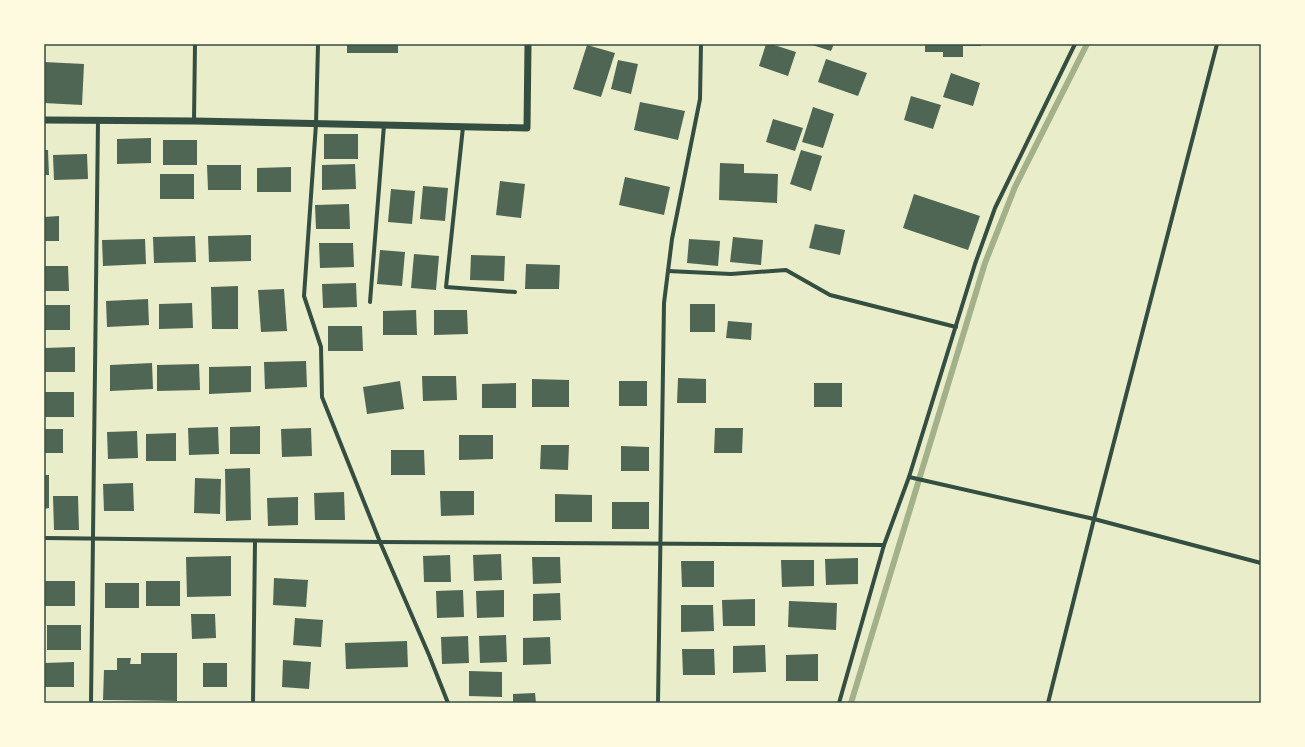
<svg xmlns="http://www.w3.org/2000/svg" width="1305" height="747" font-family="Overpass,sans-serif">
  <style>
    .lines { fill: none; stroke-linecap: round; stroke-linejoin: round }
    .stream { stroke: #a3b18a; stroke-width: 6 }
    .building { fill: #4f6655 }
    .minor { stroke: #344e41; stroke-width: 4 }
    .tertiary { stroke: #344e41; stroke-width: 7 }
    .neatline { fill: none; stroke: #344e41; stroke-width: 1.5 }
  </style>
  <rect width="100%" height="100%" fill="#e9edc9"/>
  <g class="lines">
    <path class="stream" d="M851,703L985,263L1015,187L1087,44"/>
  </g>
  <g class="building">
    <rect x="347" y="44" width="51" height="9"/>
    <path d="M766,44H771L796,52L788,76L759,66Z"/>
    <path d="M809,44H834L831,51Z"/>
    <path d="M925,44H981V46H963V57H943V52H925Z"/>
    <path d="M587,45L615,53L601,97L573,89Z"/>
    <path d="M826,59L867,73L858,96L818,82Z"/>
    <path d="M618,60L638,64L631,94L611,89Z"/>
    <path d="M44,62L84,64L82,105L44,103Z"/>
    <path d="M951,73L980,83L973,106L943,97Z"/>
    <path d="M911,96L941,105L933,129L904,120Z"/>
    <path d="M640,102L685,111L678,140L634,130Z"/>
    <path d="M813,107L834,114L823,148L802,142Z"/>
    <path d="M773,119L803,128L795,151L766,142Z"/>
    <rect x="324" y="134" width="34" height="25"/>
    <path d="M151,138V163L117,164V139Z"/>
    <rect x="163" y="140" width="34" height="25"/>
    <path d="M44,150H48L49,175H44Z"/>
    <path d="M801,150L822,156L811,191L790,184Z"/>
    <path d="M87,154L88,179L54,180L53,155Z"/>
    <path d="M720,163L744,164V173L778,174L777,203L719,200Z"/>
    <path d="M355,164L356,189L322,190V165Z"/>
    <path d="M207,165H241V190H208Z"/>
    <path d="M291,167V192H257V168Z"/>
    <rect x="160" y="174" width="34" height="25"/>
    <path d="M625,177L670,187L664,215L619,205Z"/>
    <path d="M500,181L525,184L521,218L496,215Z"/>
    <path d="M423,186L448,188L445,221L420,219Z"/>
    <path d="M391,189L415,191L412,224L388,222Z"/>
    <path d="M914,194L980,216L968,250L903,228Z"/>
    <path d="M349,204L350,229H316L315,205Z"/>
    <path d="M59,216V241H44V217Z"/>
    <path d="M815,224L845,230L840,255L809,248Z"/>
    <path d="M251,235V261L209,262L208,236Z"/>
    <path d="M195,236L196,262L154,263L153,237Z"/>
    <path d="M733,237L763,240L761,265L730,262Z"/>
    <path d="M145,239L146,264L103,266L102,240Z"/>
    <path d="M689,239L720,241L718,266L687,263Z"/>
    <path d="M319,243H353L354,267L320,268Z"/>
    <path d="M380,250L405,252L402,286L377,284Z"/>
    <path d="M414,254L439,256L436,290L411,288Z"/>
    <path d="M471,255L505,256L504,281L470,280Z"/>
    <path d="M526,264L560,265L559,289H525Z"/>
    <path d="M44,266H68L69,291H44Z"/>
    <path d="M356,283L357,307L323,308L322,284Z"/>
    <path d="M238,286V329H212L211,287Z"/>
    <path d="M284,289L287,331L261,332L258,290Z"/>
    <path d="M148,299L149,325L107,327L106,301Z"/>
    <path d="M192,303L193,328L159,329V304Z"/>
    <rect x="690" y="304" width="25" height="28"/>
    <rect x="44" y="305" width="26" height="25"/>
    <path d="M416,310L417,335H383V311Z"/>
    <path d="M434,310H467L468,334L434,335Z"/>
    <path d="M728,321L752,323L751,340L726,338Z"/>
    <path d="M328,326H362L363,351H328Z"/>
    <path d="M75,347V372H44V348Z"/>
    <path d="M306,361L307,387L265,389L264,362Z"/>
    <path d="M152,363L153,389L110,391V365Z"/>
    <path d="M199,364L200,390L157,391V365Z"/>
    <path d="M251,366V392L209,394V367Z"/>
    <path d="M422,376H456L457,400L423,401Z"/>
    <path d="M678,378L706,379V403H677Z"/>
    <path d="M532,379L569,380V407H532Z"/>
    <path d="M400,381L404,409L367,414L363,387Z"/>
    <rect x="619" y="381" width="28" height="25"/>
    <path d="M516,383V408H482V384Z"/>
    <rect x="814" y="383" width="28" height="24"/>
    <rect x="44" y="392" width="30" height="25"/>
    <path d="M260,426V454H230V427Z"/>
    <path d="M218,427L219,454L189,455L188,428Z"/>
    <path d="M311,428L312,456L282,457L281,429Z"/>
    <path d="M715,428H743L742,453H714Z"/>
    <rect x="44" y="429" width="19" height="24"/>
    <path d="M137,431L138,458L108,459L107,432Z"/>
    <path d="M176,433V461H146V434Z"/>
    <path d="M459,435H493V459L459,460Z"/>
    <path d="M541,445H569L568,470L540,469Z"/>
    <path d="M621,446L649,447V471H621Z"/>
    <path d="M391,450H424L425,475H391Z"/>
    <path d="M250,468L251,520L226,521L225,469Z"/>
    <path d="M44,475H49V508L44,509Z"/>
    <path d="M195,478L221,479L220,514L194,513Z"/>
    <path d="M133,483L134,511H104L103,484Z"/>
    <path d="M440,491H474V515L441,516Z"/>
    <path d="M344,492L345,520H315L314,493Z"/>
    <path d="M555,494L592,495V522H555Z"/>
    <path d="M53,496H78L79,530H54Z"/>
    <path d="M298,497V525L268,526L267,498Z"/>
    <rect x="612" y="502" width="37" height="27"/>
    <path d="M501,554L502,580L474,581L473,555Z"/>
    <path d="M450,555L451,582H424L423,556Z"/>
    <path d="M231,556V596L187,597L186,557Z"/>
    <path d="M532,557H560L561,583L533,584Z"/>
    <path d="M858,558V584L826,585L825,559Z"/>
    <path d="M781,560H814V586L782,587Z"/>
    <path d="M681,561H714V587H682Z"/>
    <path d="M274,578L308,580L306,607L273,605Z"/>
    <rect x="44" y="581" width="31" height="25"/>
    <rect x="146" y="581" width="34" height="25"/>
    <rect x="105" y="583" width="34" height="25"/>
    <path d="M463,590L464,617L437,618L436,591Z"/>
    <path d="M504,590V617L477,618L476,591Z"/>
    <path d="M560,593L561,620L533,621V594Z"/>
    <path d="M755,599V626H723L722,600Z"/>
    <path d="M789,601L837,603L836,630L788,627Z"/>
    <path d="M681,605H713L714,631L681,632Z"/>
    <path d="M191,614H215L216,638L192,639Z"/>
    <path d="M295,618L323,620L321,647L293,645Z"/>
    <rect x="47" y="625" width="34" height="25"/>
    <path d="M506,635L507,662L480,663L479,636Z"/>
    <path d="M468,636L469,663L442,664L441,637Z"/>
    <path d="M550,637L551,664L523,665V638Z"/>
    <path d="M407,641L408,667L346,669L345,643Z"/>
    <path d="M765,645L766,672L733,673V646Z"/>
    <path d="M682,649H714L715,675H683Z"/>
    <path d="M141,653H177V701L103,700L104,670H117V658H131L130,664H141Z"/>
    <path d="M818,654V681H786V655Z"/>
    <path d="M283,660L311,662L309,689L282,687Z"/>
    <path d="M74,662V687H44V663Z"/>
    <rect x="203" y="663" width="24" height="24"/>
    <path d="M469,671L502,672V697L469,696Z"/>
    <path d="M535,693L536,703H513V694Z"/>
  </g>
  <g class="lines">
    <g class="minor">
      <path d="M318,44L316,124L304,296L321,347L322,397L380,542L429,655L448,703"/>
      <path d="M194,121L195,44"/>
      <path d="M463,127L446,287L515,292"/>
      <path d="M668,271L731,274L786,270L830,295L956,327"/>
      <path d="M370,302L384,125"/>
      <path d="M909,477L1094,519L1261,563"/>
      <path d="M44,538L380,542L884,545"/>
      <path d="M91,703L98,120"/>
      <path d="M253,703L255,541"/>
      <path d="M658,703L664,303L672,239L700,99L701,44"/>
      <path d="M839,703L884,545L909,477L975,264L995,208L1075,44"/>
      <path d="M1048,703L1094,519L1217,44"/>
    </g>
    <path class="tertiary" d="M44,120L194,121L527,128L528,44"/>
  </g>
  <rect width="1305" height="747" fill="none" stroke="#fefae0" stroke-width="90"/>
  <rect x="45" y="45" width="1215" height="657" class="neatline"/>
</svg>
